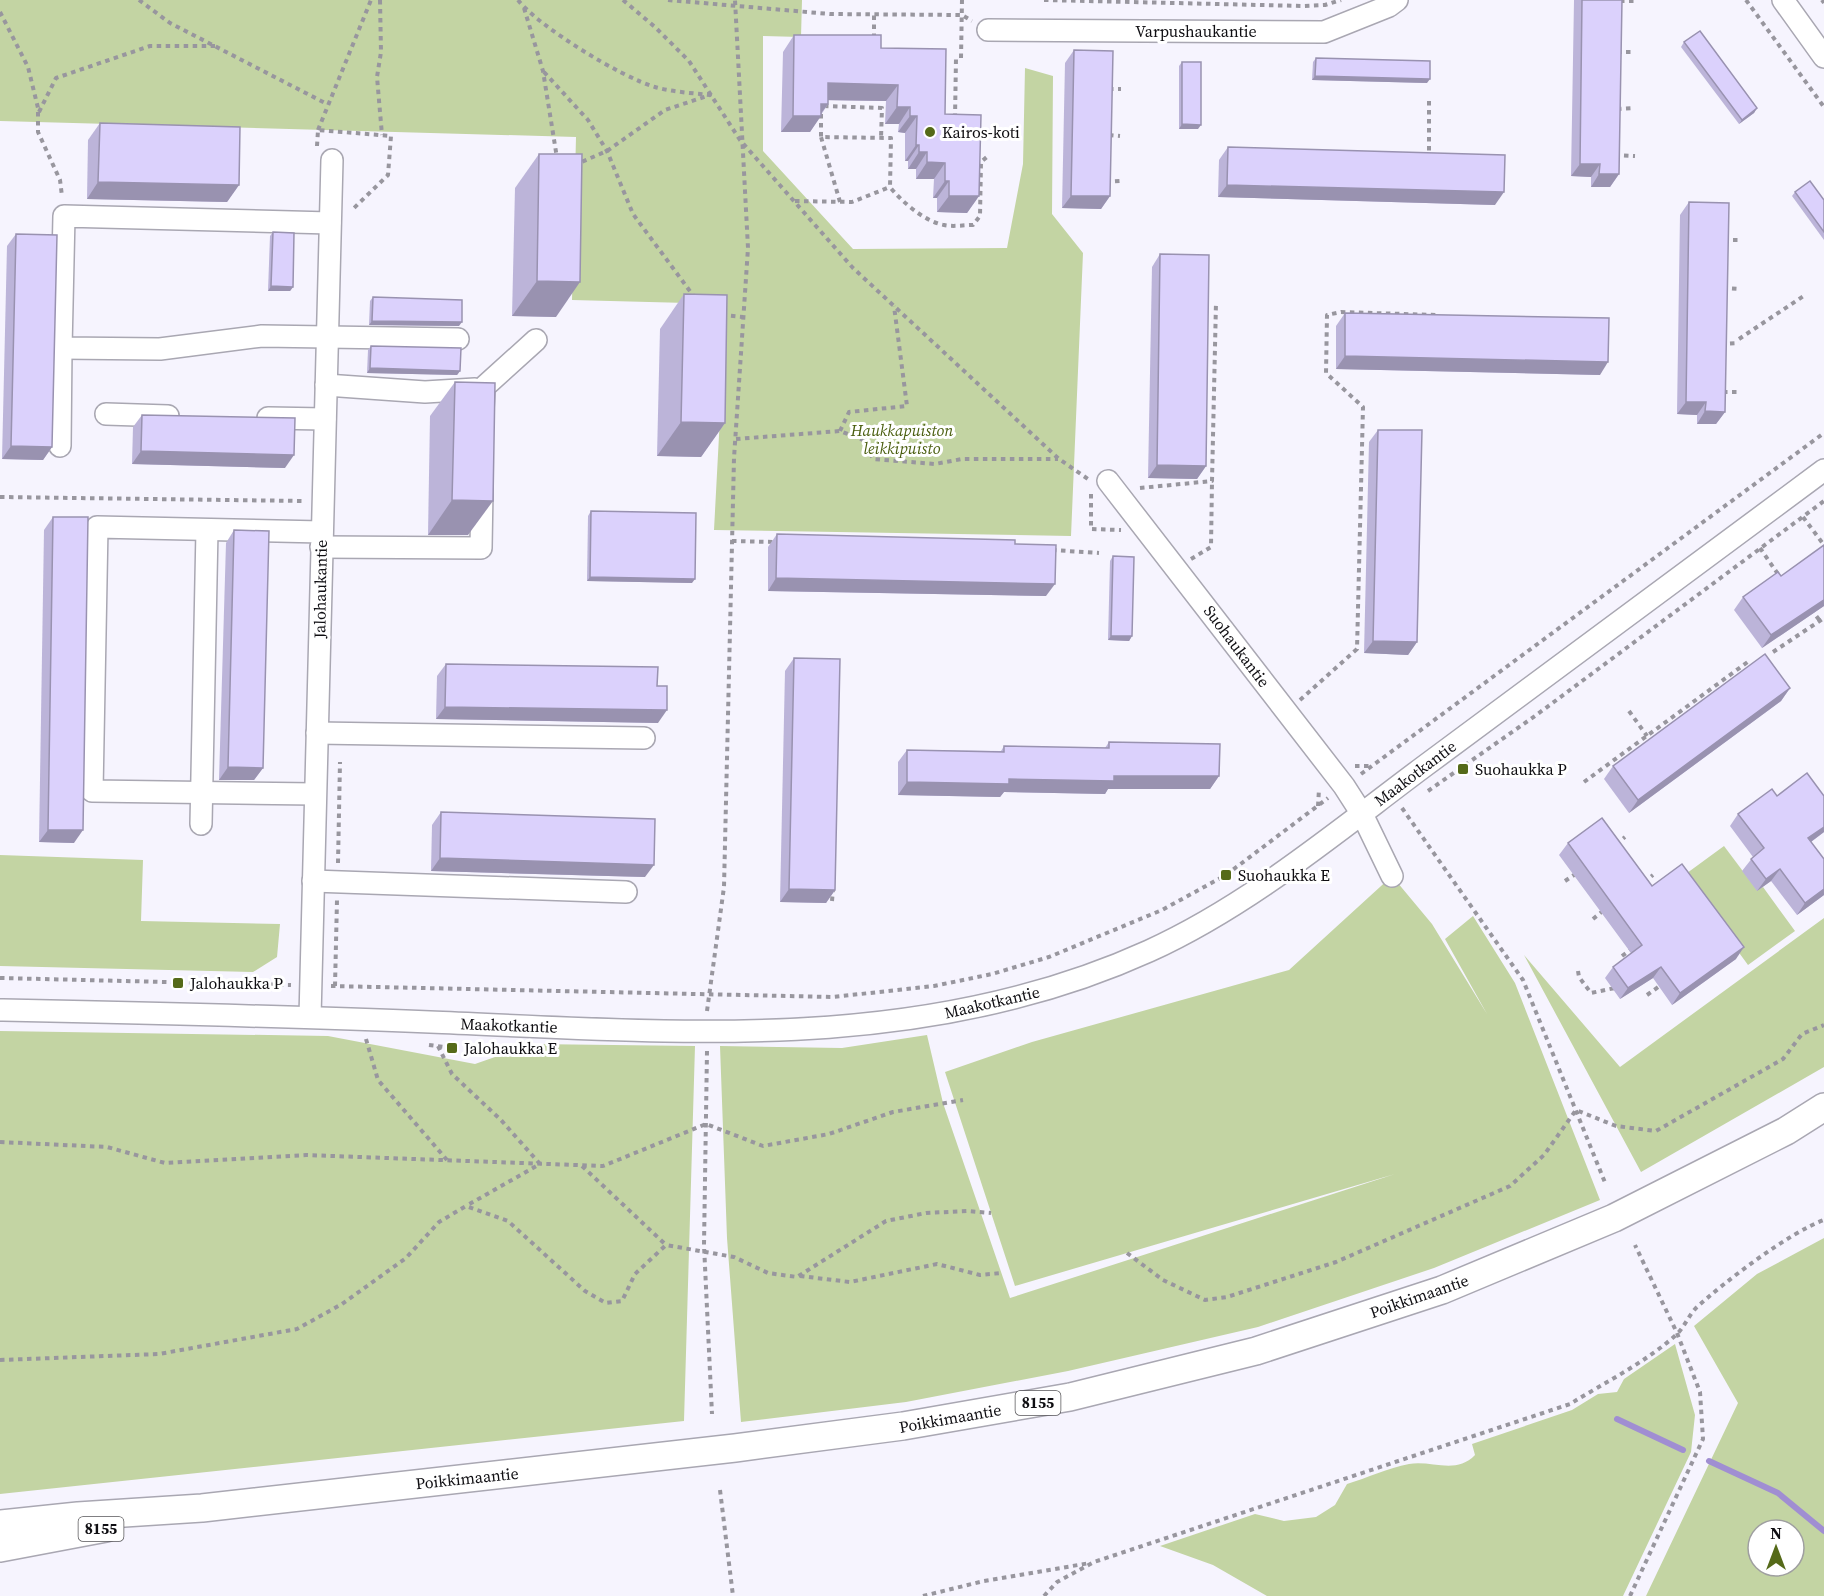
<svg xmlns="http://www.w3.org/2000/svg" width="1824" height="1596" font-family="'Source Serif 4',serif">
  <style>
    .green { fill: #c3d4a3; fill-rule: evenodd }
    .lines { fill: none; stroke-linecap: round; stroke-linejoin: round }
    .stream { stroke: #a08ed2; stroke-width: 6 }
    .minor-casing { stroke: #a9a7b2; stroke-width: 24 }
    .major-casing { stroke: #a9a7b2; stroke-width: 30 }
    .path { stroke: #98969e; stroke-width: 4; stroke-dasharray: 4.5 4.5; stroke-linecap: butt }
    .minor { stroke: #fff; stroke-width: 21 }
    .major { stroke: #fff; stroke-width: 27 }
    .wall { fill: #bcb4d9 }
    .shaded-wall { fill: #9992b0 }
    .building { fill: #dbd1fc; stroke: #9992b0; stroke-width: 1.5 }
    .poi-dot { fill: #556a19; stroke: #fff; stroke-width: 2 }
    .labels { text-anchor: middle; stroke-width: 6; stroke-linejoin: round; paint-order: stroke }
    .shield { fill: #fff; stroke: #575659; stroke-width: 1.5 }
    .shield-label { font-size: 15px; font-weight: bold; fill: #0f0e12 }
    .street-label { font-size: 16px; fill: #0f0e12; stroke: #fff }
    .poi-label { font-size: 16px; fill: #0f0e12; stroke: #fff; text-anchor: start }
    .park-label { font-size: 16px; font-style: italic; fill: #4a5e0f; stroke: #fff }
  </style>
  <rect width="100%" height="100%" fill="#f6f4fe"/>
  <g class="green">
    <path d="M0,0H802L801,37L763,36V151L853,249L1007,248L1023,164L1025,68L1053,76L1052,214L1083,253L1071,536L714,530L726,304L572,300L576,137L0,121Z"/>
    <path d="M1724,846L1757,890L1763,887L1795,931L1748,965L1683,876Z"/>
    <path d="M0,855L143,860L141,921L280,924L277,957L253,972L0,966Z"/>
    <path d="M1392,876L1432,924L1487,1014L1445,939L1473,916L1515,983L1600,1200L1434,1268L1258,1327L1068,1371L906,1402L741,1422L727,1238L720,1046L842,1048L927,1035L943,1103L1010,1298L1395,1174L1015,1286L945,1072L1032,1042L1289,970Z"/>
    <path d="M1824,918V1067L1641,1172L1524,955L1620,1067Z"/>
    <path d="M0,1031L328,1036L475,1064L532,1044L695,1046L684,1421L0,1494Z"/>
    <path d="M1824,1238V1596H1646L1738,1403L1694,1326L1757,1274ZM1758,1530H1794V1566H1758Z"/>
    <path d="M1675,1344L1695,1415L1691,1452L1623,1596H1267L1213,1565L1160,1546L1255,1514L1284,1521L1316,1517L1335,1505L1347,1484C1367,1478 1388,1468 1409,1464C1432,1460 1456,1475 1475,1455L1472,1444L1572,1410L1598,1394L1617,1392L1624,1379Z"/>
  </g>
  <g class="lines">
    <g class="stream">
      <path d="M1617,1419L1683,1450"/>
      <path d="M1709,1461L1778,1493L1824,1531"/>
    </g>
    <defs>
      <g id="minor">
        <path d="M1783,0L1824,57"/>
        <path d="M988,30L1324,32L1389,6L1397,0"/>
        <path d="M330,223L64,216L61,348L160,349L262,336L458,339"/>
        <path d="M326,385L425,392L475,389"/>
        <path d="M483,407L484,387L536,340"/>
        <path d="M106,414L168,416"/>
        <path d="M268,418L325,419"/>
        <path d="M60,446L61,348"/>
        <path d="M1108,481L1344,786L1362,814L1392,876"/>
        <path d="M321,547L481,548L482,490"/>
        <path d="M317,733L644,738"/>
        <path d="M315,794L92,791L97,527L322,532"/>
        <path d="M201,824L207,530"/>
        <path d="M313,881L626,892"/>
        <path d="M0,1010C143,1013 287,1016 430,1022C674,1032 920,1055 1149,951C1248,906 1335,833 1422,768C1556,668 1690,569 1824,470"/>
        <path d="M310,1017L332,160"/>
      </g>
      <g id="major">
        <path d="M0,1524L78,1516L202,1508L735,1448L903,1426L1070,1397L1256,1351L1442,1290L1614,1218L1786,1131L1824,1107"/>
        <path d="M0,1548L106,1528"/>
      </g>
    </defs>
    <use href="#minor" class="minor-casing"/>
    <use href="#major" class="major-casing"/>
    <g class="path">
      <path d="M139,0L170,23L327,104"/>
      <path d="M380,0L381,52L377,77L382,135"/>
      <path d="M518,0C539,27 621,77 655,87C672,92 692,93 710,95L665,110L607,151L579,163"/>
      <path d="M623,0L655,27L689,61L740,140L853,268L1059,459L1088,479"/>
      <path d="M668,0L830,14L962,15L972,21"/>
      <path d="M1044,0L1304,6L1325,5L1341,0"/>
      <path d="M1746,0L1824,107"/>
      <path d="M1822,0L1824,3"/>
      <path d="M1620,1H1634"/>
      <path d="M524,8L543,71L557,158"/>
      <path d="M0,12L28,67L38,108V132L60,180L62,196"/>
      <path d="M874,38V15"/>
      <path d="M1617,52H1634"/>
      <path d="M961,58L962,0"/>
      <path d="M544,72L588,120L607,151L633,214L695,298"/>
      <path d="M1109,89H1121"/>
      <path d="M1429,101V151"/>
      <path d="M824,106L882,108L881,138"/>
      <path d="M1617,109L1634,108"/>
      <path d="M39,112L56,78L150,46H215"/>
      <path d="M821,114V137"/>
      <path d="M955,118L956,58"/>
      <path d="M318,130L371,0"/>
      <path d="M1109,135L1120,136"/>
      <path d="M317,146L318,130L391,136L388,175L353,209"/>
      <path d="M1615,155L1635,156"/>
      <path d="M1106,182L1120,181"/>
      <path d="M795,201L852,202L890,187"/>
      <path d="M840,202L821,137L891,138L890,187C901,201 925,222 944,225C953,227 963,225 973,225L980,216L981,162L988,156"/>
      <path d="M1724,240H1741"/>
      <path d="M1723,288L1740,289"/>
      <path d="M722,315L743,317"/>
      <path d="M1739,339L1805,295"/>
      <path d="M1721,344L1739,343"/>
      <path d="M1723,392H1737"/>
      <path d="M840,431L849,412L907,406L894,306"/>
      <path d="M736,439L840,431L863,440L873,459L935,464L962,459H1058"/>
      <path d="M1140,488L1212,481L1216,302"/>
      <path d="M1091,494V529L1121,530"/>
      <path d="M0,497L303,501"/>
      <path d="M1803,517L1824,545"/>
      <path d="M732,541L774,542"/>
      <path d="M1760,548L1780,577"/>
      <path d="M1052,550L1099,553"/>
      <path d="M1191,559L1211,547L1212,481"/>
      <path d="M1811,609L1820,621"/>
      <path d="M1773,652L1824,618"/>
      <path d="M1300,700L1357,649L1363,407L1326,373L1327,315L1341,312L1436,315"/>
      <path d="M1629,711L1647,736"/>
      <path d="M1355,766H1371"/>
      <path d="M1361,774L1824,433"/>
      <path d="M1584,782L1749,661"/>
      <path d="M1428,791L1535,716L1824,501"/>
      <path d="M1318,806L1319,789"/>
      <path d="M1402,808L1523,980L1606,1185"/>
      <path d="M1616,844L1625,837"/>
      <path d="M338,863L340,762"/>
      <path d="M1565,881L1577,873"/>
      <path d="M1644,882L1653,875"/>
      <path d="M832,901L833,889"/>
      <path d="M1593,919L1604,910"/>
      <path d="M1622,956L1633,948"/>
      <path d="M1578,971L1579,977L1591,993L1615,988"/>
      <path d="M0,978L291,985"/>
      <path d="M331,986L833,997L934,986L992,974L1049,957L1162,910L1226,875L1328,798"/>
      <path d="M335,986L337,900"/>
      <path d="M1647,995L1661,985"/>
      <path d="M707,1011L724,887L734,458L748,248L735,0"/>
      <path d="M366,1039L378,1080L447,1160"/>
      <path d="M429,1045L452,1048"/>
      <path d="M438,1046L452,1074L501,1120L540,1164L466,1206"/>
      <path d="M707,1051L704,1245L712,1414"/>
      <path d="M0,1142L107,1147L165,1163L306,1155L603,1166L706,1124L763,1146L829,1134L893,1112L963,1100"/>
      <path d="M582,1166L666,1245"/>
      <path d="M1127,1253L1163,1280L1205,1300L1227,1297L1336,1262L1510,1186L1544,1155L1576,1110L1616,1126L1656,1131L1783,1059L1802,1034L1824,1025"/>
      <path d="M800,1276L850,1282L937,1264L980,1275L1001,1273"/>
      <path d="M0,1360L159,1354L297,1329L342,1304L406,1258L439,1222L466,1206L508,1221L585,1291L606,1303L622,1301L635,1274L666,1245L734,1257L768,1273L797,1277L886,1221L926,1213L967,1211L991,1213"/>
      <path d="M720,1490L733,1596"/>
      <path d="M923,1596L984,1581L1090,1563"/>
      <path d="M1044,1596L1057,1582L1094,1562L1570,1404C1604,1383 1648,1361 1677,1334C1685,1326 1689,1315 1696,1308C1724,1282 1790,1232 1824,1220"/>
      <path d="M1630,1596L1703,1439L1700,1392L1677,1333L1635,1245"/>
    </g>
    <use href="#minor" class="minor"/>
    <use href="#major" class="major"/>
  </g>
  <g class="wall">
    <path d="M1574,0H1622L1619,174L1610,187H1591V177L1571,176Z"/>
    <path d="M794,35L881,48L945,114L979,196L967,213L937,212V198H933L934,179H916V169H908V161H905V133L898,132L899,124H885L886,101L828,100V104L810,132H781L783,52Z"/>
    <path d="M1684,42L1757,108L1754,113L1739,124L1681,47Z"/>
    <path d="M1074,50L1110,196L1101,209L1062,208L1065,63Z"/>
    <path d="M1316,58L1427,83L1312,80L1313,62Z"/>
    <path d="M1182,62L1198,129H1179V66Z"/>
    <path d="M100,123L239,185L227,202L87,199L88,140Z"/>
    <path d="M1228,147L1495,205L1218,197L1219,160Z"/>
    <path d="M539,154L556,317L512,316L515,188Z"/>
    <path d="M1795,192L1824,200V240L1792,196Z"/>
    <path d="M1689,202L1725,412L1716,424H1697V415L1677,414L1680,215Z"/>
    <path d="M273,232L293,287L290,291H268L270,236Z"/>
    <path d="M16,234L52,447L43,460L2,459L7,246Z"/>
    <path d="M1160,254L1206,466L1197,479L1148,478L1152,267Z"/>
    <path d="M684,294L725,423L701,457L657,456L660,329Z"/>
    <path d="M373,297L459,326L369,325L370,301Z"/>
    <path d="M1345,313L1600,375L1336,369V326Z"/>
    <path d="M371,346L460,371L457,375L367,373L368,350Z"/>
    <path d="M455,382L468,535H428L430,416Z"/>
    <path d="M142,415L285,468L132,464L133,427Z"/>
    <path d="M1378,430L1417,642L1408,655L1364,653L1369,442Z"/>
    <path d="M591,511L692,583L587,581L588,516Z"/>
    <path d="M53,517L74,843L39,842L44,530Z"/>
    <path d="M234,530L263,768L254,780H219L226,543Z"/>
    <path d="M777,534L1015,544L1046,596L768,591V547Z"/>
    <path d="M1113,556L1132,636L1129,641L1108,640L1110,561Z"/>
    <path d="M1781,576L1824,606L1762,648L1734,610L1743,597Z"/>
    <path d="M794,658L835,890L826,903L780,902L785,671Z"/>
    <path d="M446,664L658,723L436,719L437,676Z"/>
    <path d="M1790,688L1781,701L1629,813L1604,779L1613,766Z"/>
    <path d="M1109,742L1219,776L1210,789H1108L1105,794L1004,792L1000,797L898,795V762L907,750L1001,751L1004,746L1105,748Z"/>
    <path d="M1777,796L1824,832L1811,842L1824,859V895L1797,915L1771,881L1757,891L1742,871L1753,857L1730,826L1738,814Z"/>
    <path d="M441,812L645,877L431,871L432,825Z"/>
    <path d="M1568,843L1652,886L1736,959L1672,1005L1653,978L1620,999L1605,978L1613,967L1631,953L1559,855Z"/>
  </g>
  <g class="shaded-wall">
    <path d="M1315,76L1430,79L1427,83L1312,80Z"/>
    <path d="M828,83L898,85L886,101L816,100Z"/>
    <path d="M821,104H828L819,116H821L810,132H781L793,116Z"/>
    <path d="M897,107H910L899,124H885Z"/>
    <path d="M1757,108L1754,113L1739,124L1742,120Z"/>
    <path d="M910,116H917L905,133L898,132Z"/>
    <path d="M1182,124L1201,125L1198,129H1179Z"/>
    <path d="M916,145H919L908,161H905Z"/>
    <path d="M919,152H927L916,169H908Z"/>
    <path d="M927,162L945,163L934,179H916Z"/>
    <path d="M1580,164H1600L1591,177L1571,176Z"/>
    <path d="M1599,174H1619L1610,187H1591Z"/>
    <path d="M945,181H949L937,198H933Z"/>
    <path d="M98,182L239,185L227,202L87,199Z"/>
    <path d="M1227,185L1504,192L1495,205L1218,197Z"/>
    <path d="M949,196H979L967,213L937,212Z"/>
    <path d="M1071,196H1110L1101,209L1062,208Z"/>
    <path d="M537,281L580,282L556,317L512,316Z"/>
    <path d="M271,286L293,287L290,291H268Z"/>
    <path d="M372,321L462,322L459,326L369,325Z"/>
    <path d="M1345,356L1608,362L1600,375L1336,369Z"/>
    <path d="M370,368L460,371L457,375L367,373Z"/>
    <path d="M1686,402H1706L1697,415L1677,414Z"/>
    <path d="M1705,411L1725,412L1716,424H1697Z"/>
    <path d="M681,422L725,423L701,457L657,456Z"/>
    <path d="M11,446L52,447L43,460L2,459Z"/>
    <path d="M141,451L294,455L285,468L132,464Z"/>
    <path d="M1157,465L1206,466L1197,479L1148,478Z"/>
    <path d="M452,500L493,501L468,535H428Z"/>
    <path d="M590,577L695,579L692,583L587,581Z"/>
    <path d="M776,578L1055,584L1046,596L768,591Z"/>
    <path d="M1824,600V606L1762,648L1771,635Z"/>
    <path d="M1111,636H1132L1129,641L1108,640Z"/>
    <path d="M1373,641L1417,642L1408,655L1364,653Z"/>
    <path d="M1790,688L1781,701L1629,813L1638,800Z"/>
    <path d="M445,707L667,710L658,723L436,719Z"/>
    <path d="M228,767L263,768L254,780H219Z"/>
    <path d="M1114,776H1219L1210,789H1108L1105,794L1004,792L1000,797L898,795L907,782Z"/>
    <path d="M1824,827V832L1800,850L1808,838Z"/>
    <path d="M48,830H83L74,843L39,842Z"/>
    <path d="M440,858L654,865L645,877L431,871Z"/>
    <path d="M1780,869L1771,881L1757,891L1766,879Z"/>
    <path d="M789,889L835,890L826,903L780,902Z"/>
    <path d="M1824,889V895L1797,915L1805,903Z"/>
    <path d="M1744,947L1736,959L1672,1005L1680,993Z"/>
    <path d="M1661,967L1653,978L1620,999L1628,988Z"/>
  </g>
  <g class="building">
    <path d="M1582,0H1622L1619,174H1599L1600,164H1580Z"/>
    <path d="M1700,31L1757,108L1742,120L1684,42Z"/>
    <path d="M794,35H881V48L946,49L945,114L981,115L979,196H949V181H945V163L927,162V152H919V145H916L917,116H910V107H897L898,85L828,83V104H821V116H793Z"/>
    <path d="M1074,50L1113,51L1110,196H1071Z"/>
    <path d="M1316,58L1430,61V79L1315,76Z"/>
    <path d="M1182,62H1201V125L1182,124Z"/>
    <path d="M100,123L240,127L239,185L98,182Z"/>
    <path d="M1228,147L1505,155L1504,192L1227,185Z"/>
    <path d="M539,154H582L580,282L537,281Z"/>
    <path d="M1810,181L1824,200V232L1795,192Z"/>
    <path d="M1689,202L1729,203L1725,412L1705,411L1706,402H1686Z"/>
    <path d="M273,232L294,233L293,287L271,286Z"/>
    <path d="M16,234L57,235L52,447L11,446Z"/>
    <path d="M1160,254L1209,255L1206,466L1157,465Z"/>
    <path d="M684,294L727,295L725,423L681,422Z"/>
    <path d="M373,297L462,300V322L372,321Z"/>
    <path d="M1345,313L1609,318L1608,362L1345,356Z"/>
    <path d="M371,346L461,348L460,371L370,368Z"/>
    <path d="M455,382L495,383L493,501L452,500Z"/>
    <path d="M142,415L295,418L294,455L141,451Z"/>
    <path d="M1378,430H1422L1417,642L1373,641Z"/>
    <path d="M591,511L696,513L695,579L590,577Z"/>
    <path d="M53,517H88L83,830H48Z"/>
    <path d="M234,530L269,531L263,768L228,767Z"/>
    <path d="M777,534L1015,540V544L1056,545L1055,584L776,578Z"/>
    <path d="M1824,545V600L1771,635L1743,597L1778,572L1781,576Z"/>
    <path d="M1113,556L1134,557L1132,636H1111Z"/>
    <path d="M1765,654L1790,688L1638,800L1613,766Z"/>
    <path d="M794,658L840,659L835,890L789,889Z"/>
    <path d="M446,664L658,667L657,686H667V710L445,707Z"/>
    <path d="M1109,742L1220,744L1219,776H1114V781L1009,779V784L907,782V750L1004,752V746L1109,748Z"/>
    <path d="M1807,773L1824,796V827L1808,838L1824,859V889L1805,903L1780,869L1766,879L1751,859L1764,848L1738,814L1772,789L1777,796Z"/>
    <path d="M441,812L655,819L654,865L440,858Z"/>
    <path d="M1602,818L1652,886L1682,864L1744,947L1680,993L1661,967L1628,988L1613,967L1642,945L1568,843Z"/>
  </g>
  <g class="poi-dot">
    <circle cx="930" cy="132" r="6"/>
    <rect x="1457" y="763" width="12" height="12" rx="3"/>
    <rect x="1220" y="869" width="12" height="12" rx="3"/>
    <rect x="172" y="977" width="12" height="12" rx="3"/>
    <rect x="446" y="1042" width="12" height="12" rx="3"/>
  </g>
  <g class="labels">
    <g class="shield">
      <rect x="1015.5" y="1391" width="45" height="24" rx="4.5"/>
      <rect x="78.5" y="1517" width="45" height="24" rx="4.5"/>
    </g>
    <g class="shield-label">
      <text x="1038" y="1408">8155</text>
      <text x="101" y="1534">8155</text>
    </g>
    <g class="street-label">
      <text x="1196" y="37">Varpushaukantie</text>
      <text transform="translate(320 589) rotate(-89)" y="6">Jalohaukantie</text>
      <text transform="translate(1237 646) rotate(53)" y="6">Suohaukantie</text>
      <text transform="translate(1415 773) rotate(-37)" y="6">Maakotkantie</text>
      <text transform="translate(992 1002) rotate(-13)" y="6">Maakotkantie</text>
      <text transform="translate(509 1025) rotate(2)" y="6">Maakotkantie</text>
      <text transform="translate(1419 1296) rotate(-19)" y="6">Poikkimaantie</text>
      <text transform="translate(950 1418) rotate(-10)" y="6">Poikkimaantie</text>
      <text transform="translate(467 1478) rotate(-6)" y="6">Poikkimaantie</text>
    </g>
    <g class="poi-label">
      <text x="942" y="138">Kairos-koti</text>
      <text x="1475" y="775">Suohaukka P</text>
      <text x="1238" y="881">Suohaukka E</text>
      <text x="190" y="989">Jalohaukka P</text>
      <text x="464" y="1054">Jalohaukka E</text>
    </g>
    <g class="park-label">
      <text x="902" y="436">Haukkapuiston<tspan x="902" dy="18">leikkipuisto</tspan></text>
    </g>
  </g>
  <g transform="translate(1776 1548)"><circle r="28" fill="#ffffff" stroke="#9f9fa0" stroke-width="1.5"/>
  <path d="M0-4.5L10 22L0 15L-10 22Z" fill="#556a19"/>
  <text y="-9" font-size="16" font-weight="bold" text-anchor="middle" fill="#0f0e12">N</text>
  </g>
</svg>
